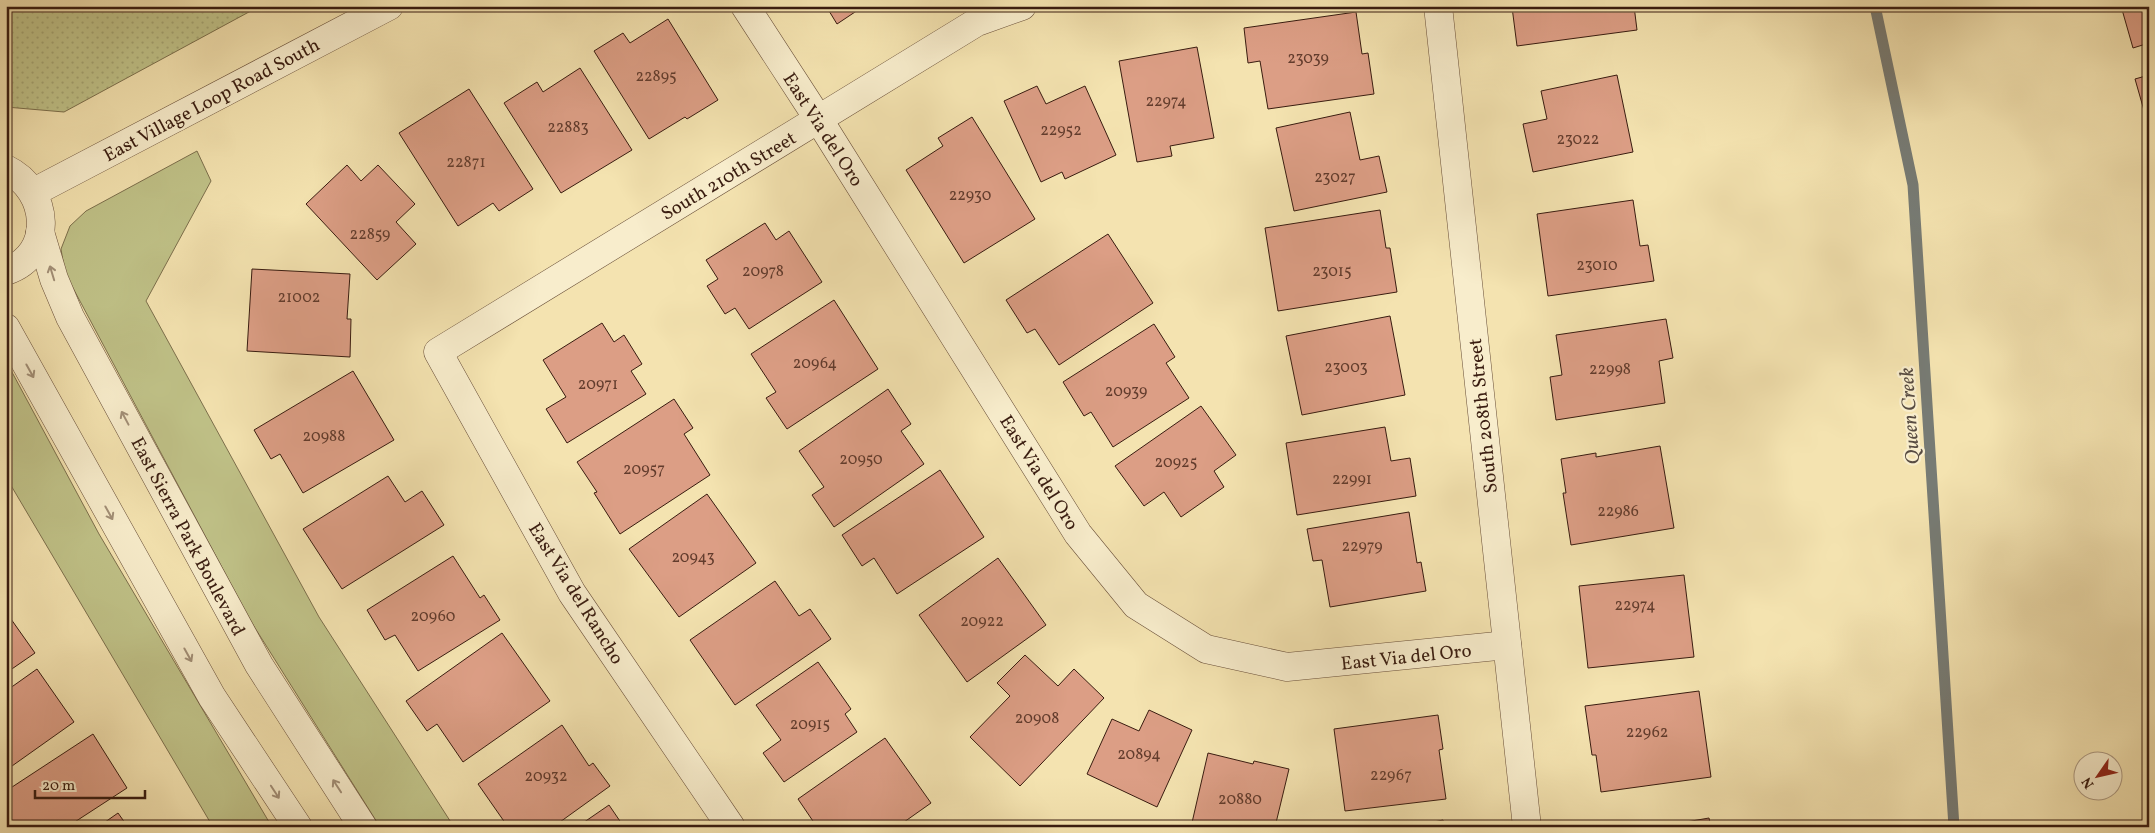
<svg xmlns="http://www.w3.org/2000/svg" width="2155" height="833" font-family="Vollkorn,serif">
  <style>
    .grass { fill: url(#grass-dots); stroke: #7c6f4c }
    .green { fill: #c0c288; stroke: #7c6f4c }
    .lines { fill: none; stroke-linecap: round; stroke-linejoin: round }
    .stream { stroke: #777b74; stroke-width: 11 }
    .building { fill: #dc9e85; stroke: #391c10 }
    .minor-casing { stroke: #684e38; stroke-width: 29 }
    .tertiary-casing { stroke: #684e38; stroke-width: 29 }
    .minor { stroke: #f8edcc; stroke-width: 28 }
    .tertiary { stroke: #f8edcc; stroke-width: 28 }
    .oneway { stroke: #a28f77 }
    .labels { text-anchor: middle; stroke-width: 4.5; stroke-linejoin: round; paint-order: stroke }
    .number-label { font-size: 16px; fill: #623c2d }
    .street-label { font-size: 19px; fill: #391c10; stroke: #f8edcc }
    .water-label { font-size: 20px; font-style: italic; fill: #584c42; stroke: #f8edcc }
  </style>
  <defs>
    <pattern id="grass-dots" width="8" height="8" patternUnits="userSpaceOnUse" patternTransform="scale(1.25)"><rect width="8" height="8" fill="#c0c288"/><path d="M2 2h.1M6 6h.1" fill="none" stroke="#a6a674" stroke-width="1.8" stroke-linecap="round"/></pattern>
  </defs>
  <rect width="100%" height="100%" fill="#f4e3b0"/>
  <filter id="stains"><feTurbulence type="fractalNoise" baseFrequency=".004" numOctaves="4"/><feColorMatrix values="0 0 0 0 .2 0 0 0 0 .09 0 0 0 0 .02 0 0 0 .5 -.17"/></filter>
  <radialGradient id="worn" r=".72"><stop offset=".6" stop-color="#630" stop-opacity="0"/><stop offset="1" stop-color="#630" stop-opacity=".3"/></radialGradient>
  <path class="grass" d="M6,6H260L64,112L6,107Z"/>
  <g class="green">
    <path d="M197,151L211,181L146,301L319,617L454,827H380L250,620L65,273L61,249L70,226L86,211Z"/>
    <path d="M6,361L99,534L272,827H213L6,477Z"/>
  </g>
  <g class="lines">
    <path class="stream" d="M1875,6L1913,185L1954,827"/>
  </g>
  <g class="building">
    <path d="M826,6H872L867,10L864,6L837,24Z"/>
    <path d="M1634,6L1637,30L1517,46L1512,7Z"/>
    <path d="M2121,6H2149V43L2133,48Z"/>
    <path d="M1356,12L1362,54L1368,53L1374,94L1268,109L1260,61L1248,63L1244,28Z"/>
    <path d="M668,19L718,100L687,119L685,117L649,139L594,51L623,33L630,43Z"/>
    <path d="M1197,47L1214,138L1170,146L1172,156L1137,162L1119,61Z"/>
    <path d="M580,68L632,150L561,193L504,103L537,82L543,92Z"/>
    <path d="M1617,75L1633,152L1533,172L1523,124L1547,119L1541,91Z"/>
    <path d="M2149,75V128L2135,79Z"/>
    <path d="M1037,86L1046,104L1085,86L1116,155L1065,179L1062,172L1041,182L1004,101Z"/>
    <path d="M469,89L533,189L499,211L493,203L458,226L399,133Z"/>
    <path d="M1350,112L1360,160L1379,156L1387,192L1294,211L1276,128Z"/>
    <path d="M972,117L1035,219L964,263L906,170L943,146L938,138Z"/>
    <path d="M347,165L361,181L378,165L415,204L396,222L416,244L377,280L306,204Z"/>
    <path d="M1633,200L1640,246L1648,245L1654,281L1548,296L1537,214Z"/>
    <path d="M1380,210L1386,248H1390L1397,292L1278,311L1265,228Z"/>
    <path d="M765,223L776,240L789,231L822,282L749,329L735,308L725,314L707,286L718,279L706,260Z"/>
    <path d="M1108,234L1153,303L1059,365L1035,329L1027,333L1006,300Z"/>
    <path d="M252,269L350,274L347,319H351L350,357L247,351Z"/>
    <path d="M834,300L878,369L787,429L766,398L776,392L751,354Z"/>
    <path d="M1390,316L1405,395L1302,415L1286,336Z"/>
    <path d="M1666,319L1673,358L1659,361L1665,403L1556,420L1550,377L1562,375L1556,335Z"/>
    <path d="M602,323L614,342L624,335L642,364L631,371L646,394L567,443L546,409L566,397L543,360Z"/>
    <path d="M1154,324L1175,357L1166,363L1189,398L1113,447L1091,412L1084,416L1063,382Z"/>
    <path d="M353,371L394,440L303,493L280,454L271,459L254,430Z"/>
    <path d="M888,389L911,424L901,431L924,464L834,527L812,495L824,487L799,451Z"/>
    <path d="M674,399L693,428L684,434L710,475L620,534L594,493L597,492L577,462Z"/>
    <path d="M1201,406L1236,455L1214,471L1224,487L1181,517L1164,492L1144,506L1115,466Z"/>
    <path d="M1385,427L1391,461L1410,458L1416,496L1297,515L1286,443Z"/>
    <path d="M1660,446L1674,528L1571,545L1563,493H1566L1561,459L1596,453V457Z"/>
    <path d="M940,470L984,537L897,594L874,558L862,566L842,535Z"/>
    <path d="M388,476L405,502L422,491L444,525L342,589L303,529Z"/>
    <path d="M707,494L756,563L679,617L629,549Z"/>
    <path d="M1409,512L1417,563L1421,562L1426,591L1330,607L1322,560L1313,561L1307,529Z"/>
    <path d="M453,556L480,598L484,595L500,620L418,671L395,635L385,640L367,610Z"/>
    <path d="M998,558L1046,625L967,682L919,615Z"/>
    <path d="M1684,575L1694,657L1588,668L1579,586Z"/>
    <path d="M775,581L799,616L810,609L831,639L735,705L690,640Z"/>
    <path d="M6,612L35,653L6,673Z"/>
    <path d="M502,633L550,701L463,762L437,724L427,731L406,701Z"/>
    <path d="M1025,655L1058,686L1074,669L1104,698L1020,786L970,737L1010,696L997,683Z"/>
    <path d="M818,662L851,709L845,714L857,732L784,782L763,753L781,740L756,705Z"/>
    <path d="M37,669L74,722L12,766L6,759V691Z"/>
    <path d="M1699,691L1711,777L1601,792L1596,755H1592L1585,706Z"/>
    <path d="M1149,710L1192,730L1157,807L1087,774L1112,719L1139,731Z"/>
    <path d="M1438,715L1443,749L1439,750L1446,799L1345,811L1334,729Z"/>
    <path d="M562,725L589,766L593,763L610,786L553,827H521L518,822L508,827L478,784Z"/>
    <path d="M93,734L127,788L67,827H11L6,819V791Z"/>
    <path d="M885,738L931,803L897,827H817L798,799Z"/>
    <path d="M1208,753L1253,764L1254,761L1289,769L1275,827H1191Z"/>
    <path d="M609,805L624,827H577Z"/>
    <path d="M118,813L128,827H98Z"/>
    <path d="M1709,818L1711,827H1657Z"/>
    <path d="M1443,820L1445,827H1411Z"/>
  </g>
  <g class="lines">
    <defs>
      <g id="minor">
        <path d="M745,6L819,120L1078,534L1136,605L1206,649L1287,667L1507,645"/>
        <path d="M1438,6L1527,827"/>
        <path d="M40,232L54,279L70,317L259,665L363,827"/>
        <path d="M6,328L212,697L298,827"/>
        <path d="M731,827L572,593L438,352L977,22L1022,6"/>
      </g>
      <g id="tertiary">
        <path d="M6,169C50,190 55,255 6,271"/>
        <path d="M34,192L389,6"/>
      </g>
    </defs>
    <use href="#minor" class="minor-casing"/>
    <use href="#tertiary" class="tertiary-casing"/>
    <use href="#minor" class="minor"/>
    <use href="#tertiary" class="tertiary"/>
  </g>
  <defs><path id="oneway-shaft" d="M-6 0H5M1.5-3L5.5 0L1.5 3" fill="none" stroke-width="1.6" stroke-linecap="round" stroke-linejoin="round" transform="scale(1.25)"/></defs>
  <g class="oneway">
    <use href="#oneway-shaft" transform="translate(52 273) rotate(-107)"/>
    <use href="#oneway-shaft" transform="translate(30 371) rotate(61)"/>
    <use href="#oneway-shaft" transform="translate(125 418) rotate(-118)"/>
    <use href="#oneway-shaft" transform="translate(109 513) rotate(61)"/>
    <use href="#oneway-shaft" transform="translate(188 655) rotate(61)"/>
    <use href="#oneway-shaft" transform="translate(337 786) rotate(-123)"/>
    <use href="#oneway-shaft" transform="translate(275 792) rotate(57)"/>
  </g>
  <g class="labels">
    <g class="number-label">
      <text x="1308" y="63">23039</text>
      <text x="656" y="81">22895</text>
      <text x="1166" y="106">22974</text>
      <text x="568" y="132">22883</text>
      <text x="1061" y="135">22952</text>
      <text x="1578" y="144">23022</text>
      <text x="466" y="167">22871</text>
      <text x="1335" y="182">23027</text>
      <text x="970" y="200">22930</text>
      <text x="370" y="239">22859</text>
      <text x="1597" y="270">23010</text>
      <text x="763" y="276">20978</text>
      <text x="1332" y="276">23015</text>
      <text x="299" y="302">21002</text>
      <text x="815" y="368">20964</text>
      <text x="1346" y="372">23003</text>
      <text x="1610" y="374">22998</text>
      <text x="598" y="389">20971</text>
      <text x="1126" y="396">20939</text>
      <text x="324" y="441">20988</text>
      <text x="861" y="464">20950</text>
      <text x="1176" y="467">20925</text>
      <text x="644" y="474">20957</text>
      <text x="1352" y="484">22991</text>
      <text x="1618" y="516">22986</text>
      <text x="1362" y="551">22979</text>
      <text x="693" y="562">20943</text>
      <text x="1635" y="610">22974</text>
      <text x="433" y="621">20960</text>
      <text x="982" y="626">20922</text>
      <text x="1037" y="723">20908</text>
      <text x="810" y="729">20915</text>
      <text x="1647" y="737">22962</text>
      <text x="1139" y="759">20894</text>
      <text x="1391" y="780">22967</text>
      <text x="546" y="781">20932</text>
      <text x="1240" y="804">20880</text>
    </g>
    <g class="street-label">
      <text transform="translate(211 99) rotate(-28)" y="7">East Village Loop Road South</text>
      <text transform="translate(824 129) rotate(57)" y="7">East Via del Oro</text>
      <text transform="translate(728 175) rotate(-31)" y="7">South 210th Street</text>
      <text transform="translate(1482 416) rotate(-96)" y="7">South 208th Street</text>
      <text transform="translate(1040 472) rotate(58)" y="7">East Via del Oro</text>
      <text transform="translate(189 536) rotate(62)" y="7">East Sierra Park Boulevard</text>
      <text transform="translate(577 593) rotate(58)" y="7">East Via del Rancho</text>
      <text transform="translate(1406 656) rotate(-6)" y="7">East Via del Oro</text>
    </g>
    <g class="water-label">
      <text transform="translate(1909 416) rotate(-94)" y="7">Queen Creek</text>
    </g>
  </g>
  <rect width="2155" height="833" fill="none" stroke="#f4e3b0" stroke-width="25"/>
  <rect x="8" y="8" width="2140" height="818" fill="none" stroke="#391c10" stroke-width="2.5"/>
  <rect x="12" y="12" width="2130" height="808" fill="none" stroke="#391c10"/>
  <g transform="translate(2098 776) rotate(236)"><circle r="24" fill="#f8edcc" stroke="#ac9981"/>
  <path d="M0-4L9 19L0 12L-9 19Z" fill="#8f2418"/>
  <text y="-8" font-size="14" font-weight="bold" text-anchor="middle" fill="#391c10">N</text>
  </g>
  <path d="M35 790v8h110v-8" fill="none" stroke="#391c10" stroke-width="2.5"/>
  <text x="42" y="790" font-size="15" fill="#391c10" stroke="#f8edcc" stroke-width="4" paint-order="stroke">20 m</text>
  <rect width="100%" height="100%" filter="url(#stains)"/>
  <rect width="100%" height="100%" fill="url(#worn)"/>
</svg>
